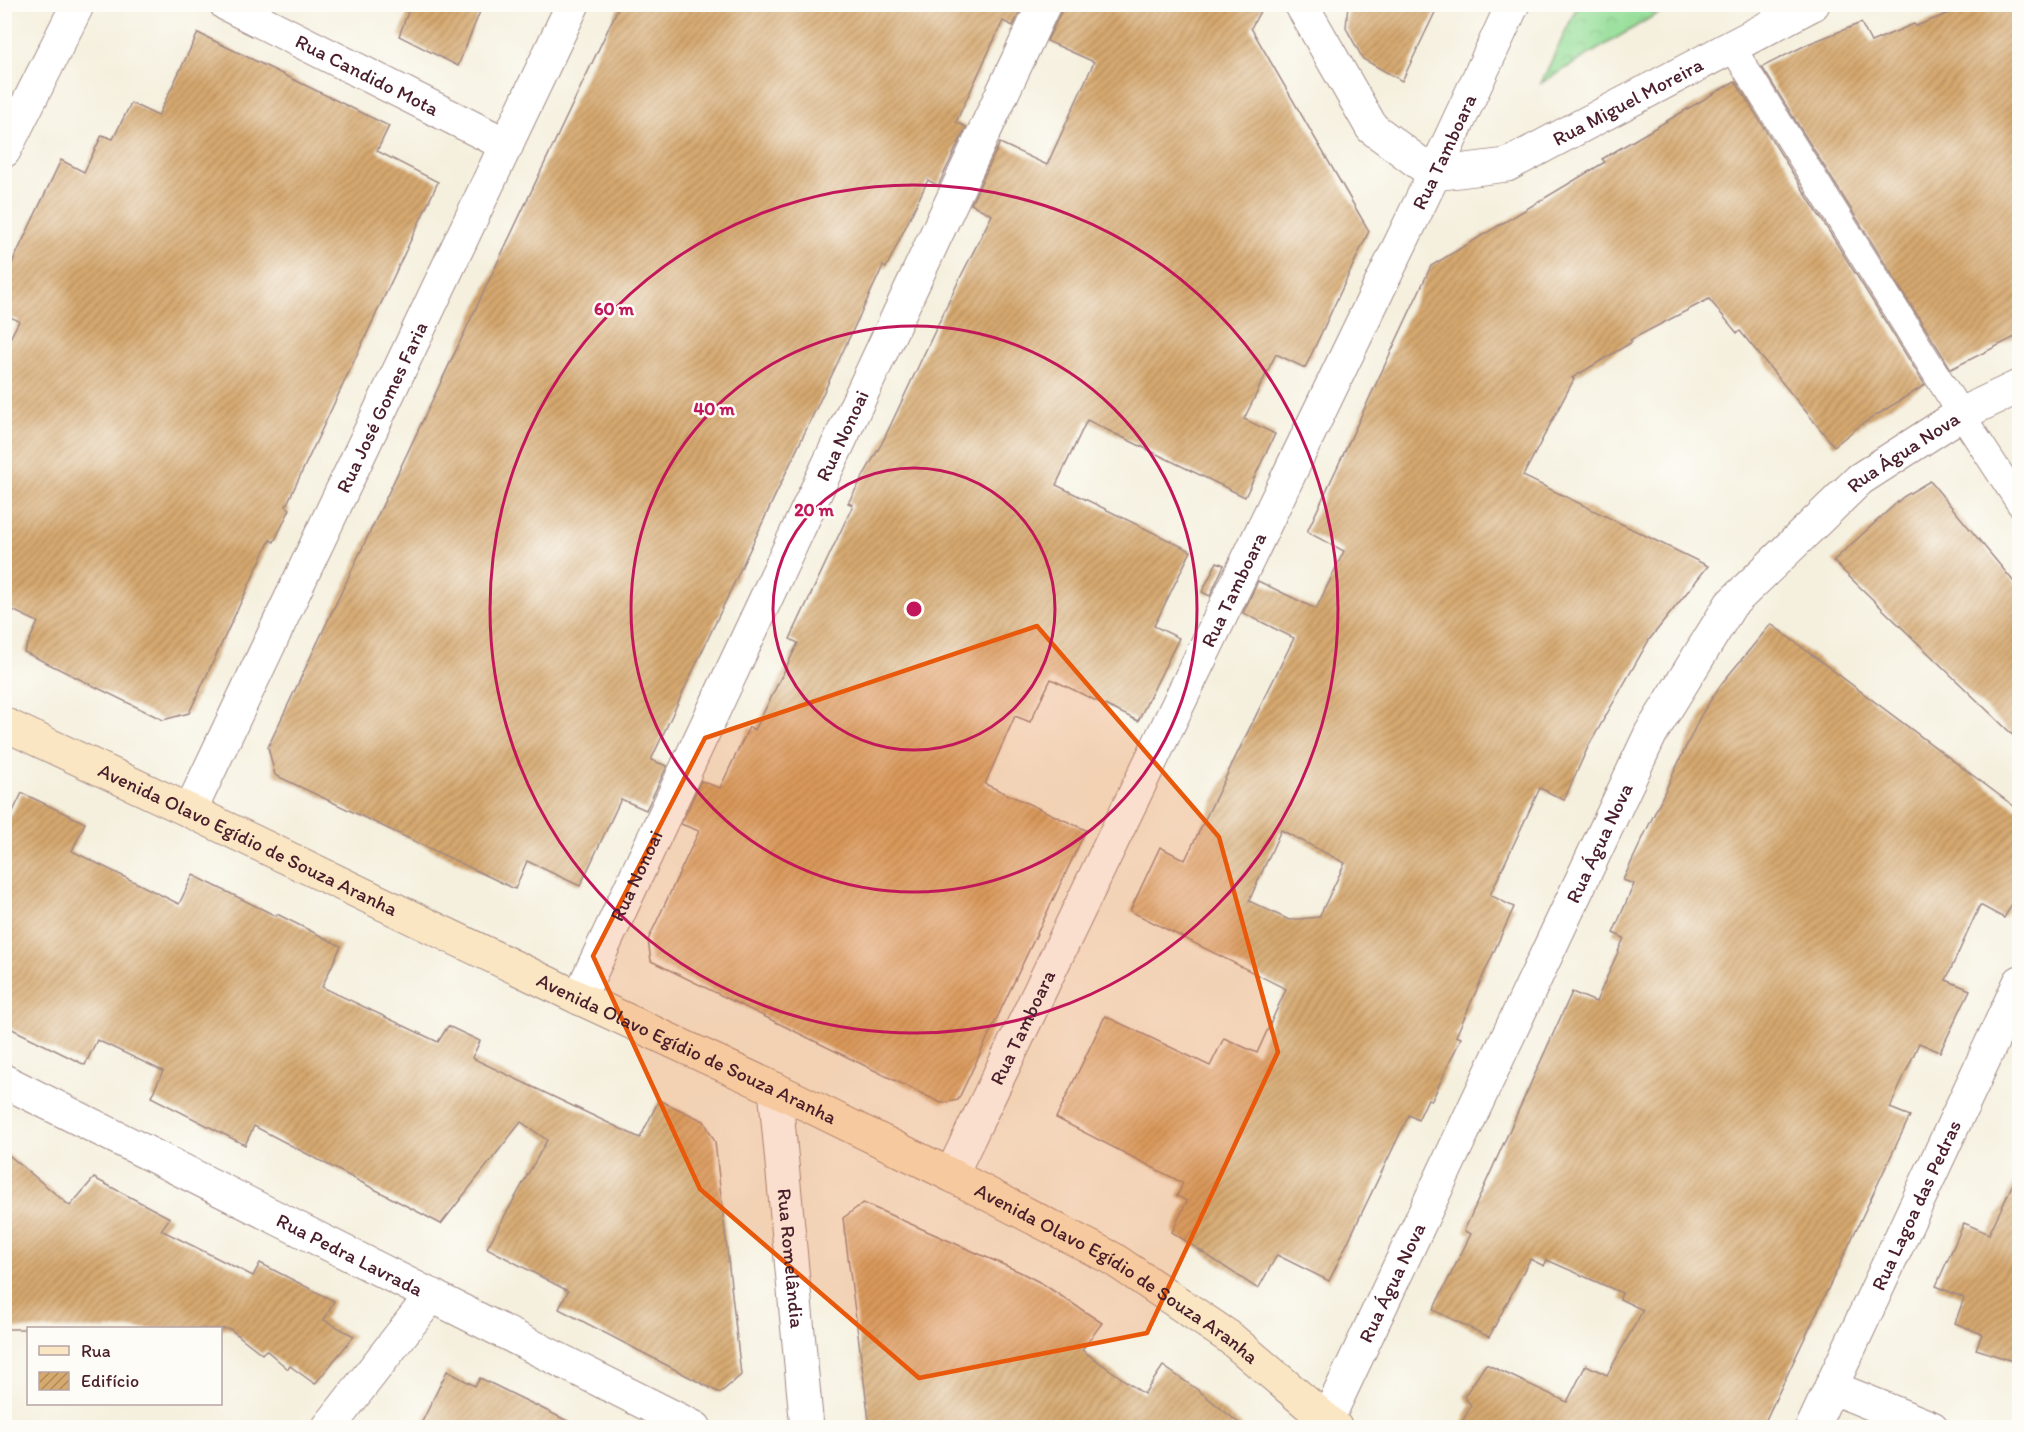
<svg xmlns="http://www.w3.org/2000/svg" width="2024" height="1432" font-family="Itim,sans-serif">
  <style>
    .park { fill: url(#park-crowns); stroke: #707e62; stroke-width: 1.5 }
    .building { fill: url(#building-hatch); fill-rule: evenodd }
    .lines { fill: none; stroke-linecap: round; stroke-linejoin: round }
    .service-casing { stroke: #a08884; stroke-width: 28 }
    .minor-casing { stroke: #a08884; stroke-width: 35 }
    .secondary-casing { stroke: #a08884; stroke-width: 35 }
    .service { stroke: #fff; stroke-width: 26 }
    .minor { stroke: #fff; stroke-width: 33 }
    .secondary { stroke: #fbe6c4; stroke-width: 33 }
    .marked { fill: #e8590c; fill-opacity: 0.2; stroke: #e8590c; stroke-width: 4.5; stroke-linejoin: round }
    .ring { fill: none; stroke: #c2185b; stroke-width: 3 }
    .labels { text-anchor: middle; stroke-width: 5; stroke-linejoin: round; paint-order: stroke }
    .street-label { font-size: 20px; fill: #4a1f2b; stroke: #fdfcf7 }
    .centre { fill: #c2185b; stroke: #fdfcf7; stroke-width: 3 }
    .ring-label { font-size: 18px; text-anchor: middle; font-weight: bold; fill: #c2185b; stroke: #fdfcf7; stroke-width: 5; stroke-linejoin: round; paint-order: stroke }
  </style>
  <defs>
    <pattern id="park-crowns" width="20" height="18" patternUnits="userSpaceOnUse" patternTransform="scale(1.5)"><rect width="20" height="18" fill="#96de99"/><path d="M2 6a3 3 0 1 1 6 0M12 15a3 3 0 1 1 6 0" fill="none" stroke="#83be84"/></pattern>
    <pattern id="building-hatch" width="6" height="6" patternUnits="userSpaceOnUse" patternTransform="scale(1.5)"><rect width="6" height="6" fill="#d6a96f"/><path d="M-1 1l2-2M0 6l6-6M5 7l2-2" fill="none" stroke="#b0895b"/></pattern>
  </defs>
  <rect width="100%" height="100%" fill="#fdfcf7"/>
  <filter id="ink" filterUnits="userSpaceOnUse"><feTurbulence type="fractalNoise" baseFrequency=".0167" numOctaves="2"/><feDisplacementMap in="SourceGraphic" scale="12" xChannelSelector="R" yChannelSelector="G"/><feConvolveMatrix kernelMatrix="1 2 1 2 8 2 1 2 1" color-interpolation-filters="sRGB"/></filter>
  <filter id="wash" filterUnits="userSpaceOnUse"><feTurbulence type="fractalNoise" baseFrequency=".008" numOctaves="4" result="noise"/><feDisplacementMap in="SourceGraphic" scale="24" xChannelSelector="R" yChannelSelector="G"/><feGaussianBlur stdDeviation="1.35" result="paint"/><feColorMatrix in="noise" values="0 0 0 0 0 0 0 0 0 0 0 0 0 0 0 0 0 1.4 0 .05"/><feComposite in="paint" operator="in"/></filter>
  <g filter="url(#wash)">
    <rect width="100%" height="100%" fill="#f5f0de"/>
    <path class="park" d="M1578,5V4L1672,5L1541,83Z"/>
    <g id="blocks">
      <g class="building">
        <path d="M411,4H483L458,66L399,36Z"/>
        <path d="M620,4H1023L1013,26L1003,21L956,122L966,127L938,186L928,180L886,268L883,266L651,760L667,766L646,810L621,799L580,886L527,861L515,889L275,775L268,747Z"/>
        <path d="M1062,4H1264L1251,28L1369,231L1305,368L1276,354L1244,419L1275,434L1245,497L1087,420L1056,485L1191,551L1154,626L1179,638L1138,721L1051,679L1030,722L1015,716L985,784L1086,830L958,1100L941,1103L651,961L648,940L699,831L681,824L701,781L720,788L749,727L755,730L798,643L790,639L853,505L848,503L883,441L959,280L992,215L971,204L1000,143L1047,165L1094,62L1047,41L1061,12Z"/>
        <path d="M1348,4H1439L1402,81L1363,59L1346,28Z"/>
        <path d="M1973,4H2019V335L1951,369L1762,67L1808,44L1861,23L1871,42L1914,24L1916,26Z"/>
        <path d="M198,33L389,126L377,151L438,182L286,506L290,509L274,542L270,540L189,713L163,720L24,652L38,622L4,606V350L19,321L4,314V280L61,160L84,172L102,135L113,139L131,103L158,116Z"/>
        <path d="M1735,81L1925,385L1862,424L1834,446L1740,331L1737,333L1709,299L1630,340L1632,342L1572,378L1574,379L1523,476L1708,566L1649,640L1588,747L1564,800L1540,788L1490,895L1514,907L1456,1036L1461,1038L1432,1100L1428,1099L1418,1120L1409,1115L1329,1281L1277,1255L1258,1289L1172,1232L1187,1201L1177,1196L1183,1183L1056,1118L1105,1016L1210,1066L1224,1038L1257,1053L1286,989L1130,911L1160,847L1185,860L1294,638L1243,613L1258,581L1316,609L1344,551L1307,532L1431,266L1605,162L1602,159ZM1281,830L1345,863L1319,917L1289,920L1249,901Z"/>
        <path d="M1930,481L2019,588V741L1833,561L1903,497Z"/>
        <path d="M1217,562L1224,565L1210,596L1202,592Z"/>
        <path d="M1771,624L2019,810V892L2004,918L1980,905L1946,980L1970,990L1940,1052L1919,1043L1890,1108L1910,1116L1762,1428H1459L1471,1405L1464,1397L1486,1364L1567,1402L1586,1365L1607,1375L1643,1310L1620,1299L1622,1293L1547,1260L1544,1266L1530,1259L1489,1337L1433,1310L1471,1234L1464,1231L1572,992L1596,1002L1624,938L1613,933L1634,884L1623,880L1701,715L1722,683Z"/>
        <path d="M22,793L85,823L72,851L179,904L193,875L276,916L277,914L341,946L322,987L438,1042L448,1026L480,1041L472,1058L640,1138L659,1100L704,1121L715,1142L741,1375L720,1393L559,1309L568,1291L487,1248L547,1140L521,1122L441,1224L254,1126L245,1145L151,1097L163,1071L97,1040L85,1065L4,1025V830Z"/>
        <path d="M4,1151L70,1206L94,1178L170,1218L161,1230L253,1276L260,1263L334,1301L324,1320L354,1336L315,1384L290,1366L288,1369L266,1350L262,1354L230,1329H4Z"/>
        <path d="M2019,1171V1363L1976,1349L1982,1334L1955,1323L1964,1298L1936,1286L1964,1223L1989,1234Z"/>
        <path d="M863,1203L1020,1272L1043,1284L1102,1323L1082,1350L1144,1394L1163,1366L1198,1390L1245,1428H870L843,1218Z"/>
        <path d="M447,1371L475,1386L480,1378L582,1428H419Z"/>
      </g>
    </g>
  </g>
  <g filter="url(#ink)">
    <use href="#blocks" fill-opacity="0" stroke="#a08884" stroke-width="1.5"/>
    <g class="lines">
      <defs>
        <path id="service" d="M1732,47L1961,414L2020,504"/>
        <g id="minor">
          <path id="s1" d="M226,4L507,145"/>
          <path d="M1301,4L1372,128L1434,174"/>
          <path d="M4,151L78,4"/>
          <path id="s2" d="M1434,174L1507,165L1813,4"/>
          <path id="s3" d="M190,811L573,4"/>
          <path id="s4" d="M579,998L1044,4"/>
          <path id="s5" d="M4,1081L695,1428"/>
          <path id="s6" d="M775,1089L807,1428"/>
          <path id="s7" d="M951,1175L1434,174L1513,4"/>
          <path d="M1831,1387L1932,1428"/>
          <path id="s8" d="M1327,1420L1651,733L1731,604L1860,479L1961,414L2020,386"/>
          <path d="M328,1428L432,1295"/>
          <path id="s9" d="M1812,1428L2020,982"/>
        </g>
        <g id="secondary">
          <path id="s10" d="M4,724L190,811L579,998L775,1089L951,1175L1113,1259L1229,1337L1336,1428"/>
        </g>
      </defs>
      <use href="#service" class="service-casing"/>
      <use href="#minor" class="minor-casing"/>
      <use href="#secondary" class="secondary-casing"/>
      <use href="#service" class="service"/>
      <use href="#minor" class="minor"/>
      <use href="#secondary" class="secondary"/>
    </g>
  </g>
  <path class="marked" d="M1037,626L1219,837L1278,1052L1147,1333L919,1378L700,1189L593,956L705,738Z"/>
  <g class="ring">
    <circle cx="914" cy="609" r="141"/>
    <circle cx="914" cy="609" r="283"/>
    <circle cx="914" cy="609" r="424"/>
  </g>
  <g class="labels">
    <g class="street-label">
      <text dy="7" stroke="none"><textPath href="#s1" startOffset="158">Rua Candido Mota</textPath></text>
      <text dy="7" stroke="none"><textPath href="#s2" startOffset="210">Rua Miguel Moreira</textPath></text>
      <text dy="7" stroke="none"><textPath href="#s7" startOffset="1136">Rua Tamboara</textPath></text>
      <text dy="7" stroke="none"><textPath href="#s3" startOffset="447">Rua José Gomes Faria</textPath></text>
      <text dy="7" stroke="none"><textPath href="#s4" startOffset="621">Rua Nonoai</textPath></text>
      <text dy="7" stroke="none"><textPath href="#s8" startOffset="1142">Rua Água Nova</textPath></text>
      <text dy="7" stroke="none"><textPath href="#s7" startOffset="650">Rua Tamboara</textPath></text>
      <text dy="7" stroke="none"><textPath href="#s10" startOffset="270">Avenida Olavo Egídio de Souza Aranha</textPath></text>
      <text dy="7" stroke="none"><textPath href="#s8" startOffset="638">Rua Água Nova</textPath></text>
      <text dy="7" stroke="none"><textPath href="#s4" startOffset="135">Rua Nonoai</textPath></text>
      <text dy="7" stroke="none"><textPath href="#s7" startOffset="164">Rua Tamboara</textPath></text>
      <text dy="7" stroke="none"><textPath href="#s10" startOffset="756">Avenida Olavo Egídio de Souza Aranha</textPath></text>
      <text dy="7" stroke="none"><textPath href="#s9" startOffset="246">Rua Lagoa das Pedras</textPath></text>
      <text dy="7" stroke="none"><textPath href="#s5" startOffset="387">Rua Pedra Lavrada</textPath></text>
      <text dy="7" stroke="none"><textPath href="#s6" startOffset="170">Rua Romelândia</textPath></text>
      <text dy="7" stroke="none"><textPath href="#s10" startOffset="1242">Avenida Olavo Egídio de Souza Aranha</textPath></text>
      <text dy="7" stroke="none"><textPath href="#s8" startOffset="152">Rua Água Nova</textPath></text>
    </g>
  </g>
  <circle cx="914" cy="609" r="9" class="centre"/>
  <g class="ring-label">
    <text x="614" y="315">60 m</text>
    <text x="714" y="415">40 m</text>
    <text x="814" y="516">20 m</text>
  </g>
  <rect width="2024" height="1432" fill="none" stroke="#fdfcf7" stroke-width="24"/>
  <rect x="27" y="1327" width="195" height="78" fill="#fdfcf7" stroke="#b5a4a5" stroke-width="1.5"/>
  <rect x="39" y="1346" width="30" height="9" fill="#fbe6c4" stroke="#b5a4a5" stroke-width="1.5"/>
  <text x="81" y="1357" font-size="18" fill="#4a1f2b">Rua</text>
  <rect x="39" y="1372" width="30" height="18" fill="url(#building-hatch)" stroke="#b5a4a5" stroke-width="1.5"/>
  <text x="81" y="1387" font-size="18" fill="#4a1f2b">Edifício</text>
</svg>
